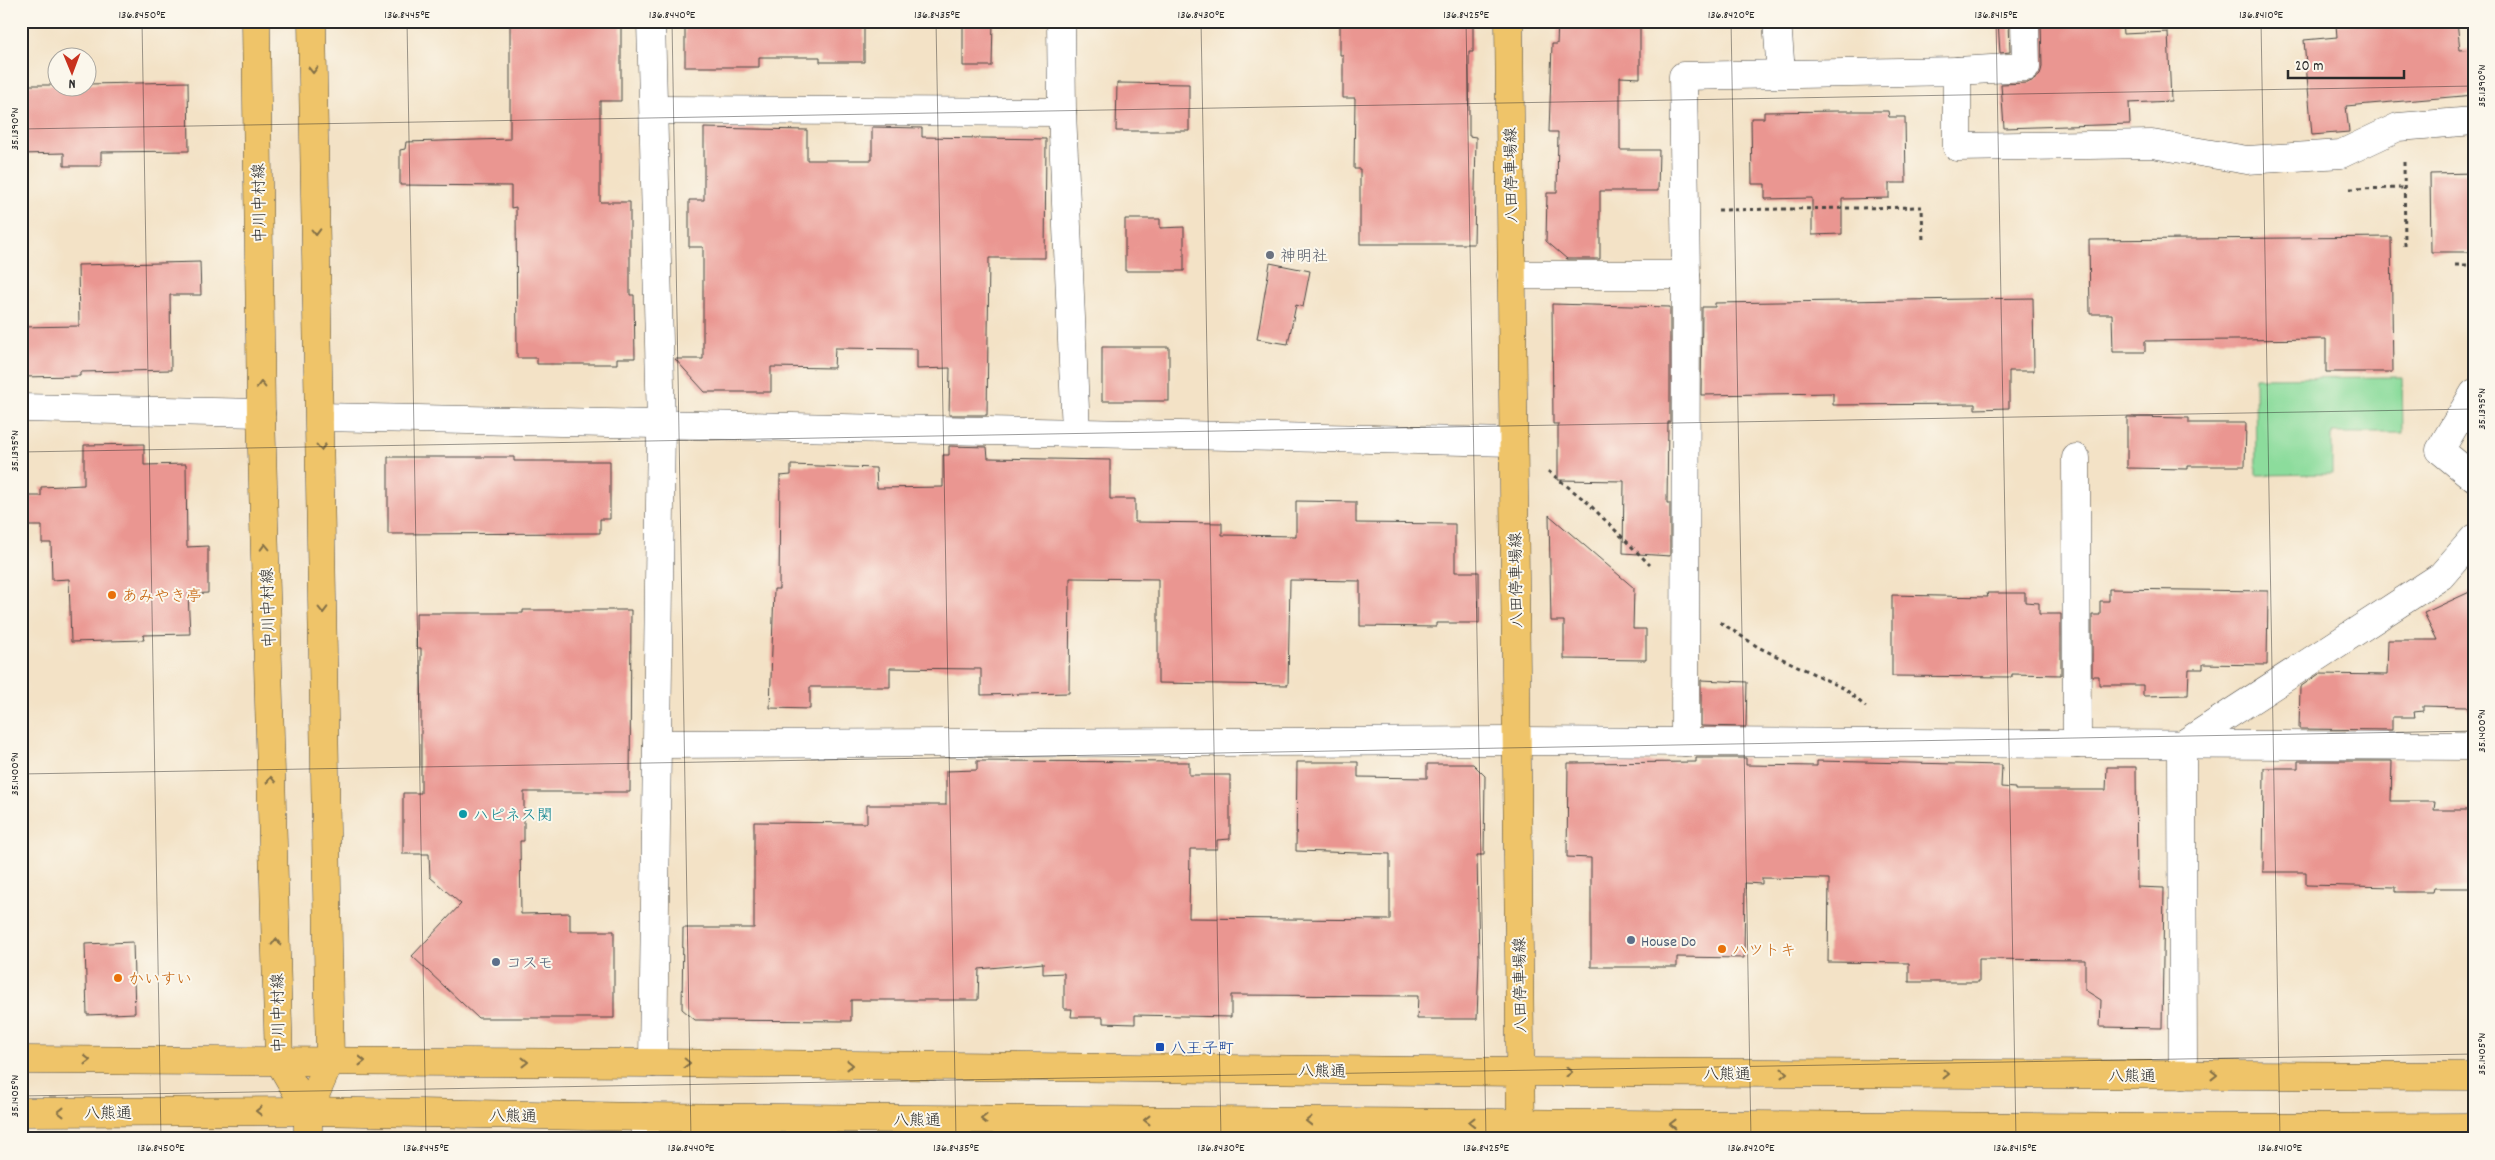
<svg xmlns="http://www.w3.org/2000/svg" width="2495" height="1160" font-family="Dekko,'Klee One',sans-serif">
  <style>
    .green { fill: #8cdc9c; stroke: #5c8464 }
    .building { fill: #ea9691 }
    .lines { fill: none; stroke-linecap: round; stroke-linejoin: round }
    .minor-casing { stroke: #494642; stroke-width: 29 }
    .major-casing { stroke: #494642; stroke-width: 29 }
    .path { stroke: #494642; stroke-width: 3; stroke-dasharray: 4 4; stroke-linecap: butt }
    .minor { stroke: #fff; stroke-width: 28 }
    .major { stroke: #efc469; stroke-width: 28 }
    .oneway { stroke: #837047 }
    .ticks { fill: none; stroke: #2b2b2b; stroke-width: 1; stroke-opacity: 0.45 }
    .worship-dot { fill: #6b7280; stroke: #fbf7ec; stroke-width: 2 }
    .food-dot { fill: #e8710a; stroke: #fbf7ec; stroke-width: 2 }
    .culture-dot { fill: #0f9aa8; stroke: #fbf7ec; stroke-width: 2 }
    .service-dot { fill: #5c6f8a; stroke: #fbf7ec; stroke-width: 2 }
    .transit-dot { fill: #1a4fb4; stroke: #fbf7ec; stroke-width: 2 }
    .labels { text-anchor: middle; stroke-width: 4; stroke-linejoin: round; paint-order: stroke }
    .street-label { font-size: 16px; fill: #2b2b2b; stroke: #fbf7ec }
    .worship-label { font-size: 16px; fill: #5b616d; stroke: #fbf7ec; text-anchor: start }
    .food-label { font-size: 16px; fill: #c56008; stroke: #fbf7ec; text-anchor: start }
    .culture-label { font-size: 16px; fill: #0d838f; stroke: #fbf7ec; text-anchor: start }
    .service-label { font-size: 16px; fill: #4e5e75; stroke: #fbf7ec; text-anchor: start }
    .transit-label { font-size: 16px; fill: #164399; stroke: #fbf7ec; text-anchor: start }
    .neatline { fill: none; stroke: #2b2b2b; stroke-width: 2 }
    .ticks-label { font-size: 12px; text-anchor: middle; fill: #2b2b2b }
  </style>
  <rect width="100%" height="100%" fill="#fbf7ec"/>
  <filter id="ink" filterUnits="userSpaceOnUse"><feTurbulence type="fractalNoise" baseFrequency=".02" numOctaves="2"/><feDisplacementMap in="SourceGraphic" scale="10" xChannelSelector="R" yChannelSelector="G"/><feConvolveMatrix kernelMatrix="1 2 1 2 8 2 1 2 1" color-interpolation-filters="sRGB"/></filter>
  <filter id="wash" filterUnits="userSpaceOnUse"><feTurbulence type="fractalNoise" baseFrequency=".0096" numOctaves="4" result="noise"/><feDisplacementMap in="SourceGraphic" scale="20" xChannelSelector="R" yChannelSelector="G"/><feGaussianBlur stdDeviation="1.12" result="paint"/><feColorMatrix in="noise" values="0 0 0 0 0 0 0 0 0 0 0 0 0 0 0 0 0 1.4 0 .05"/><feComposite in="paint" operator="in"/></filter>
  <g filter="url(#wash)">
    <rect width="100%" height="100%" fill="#f3e2c6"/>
    <path class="green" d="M2402,377L2403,433H2332V474L2256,475L2255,378Z"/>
    <g id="blocks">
      <g class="building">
        <path d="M510,21H621V101H600V202H630V295H634L635,358H617V364H537V358H517L516,207L511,208V186L400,185V150L405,149L406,142L510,139Z"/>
        <path d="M685,21H864V62H820V57H759V67H685Z"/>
        <path d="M963,21H993L992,66H963Z"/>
        <path d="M1340,21H1473V52H1469V136L1476,137L1474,244H1360V169H1354L1355,98H1343V55H1340Z"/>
        <path d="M1558,21H1640V78L1620,77V150H1659L1658,191H1600V259H1567L1546,241L1547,193H1557L1558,132H1549L1552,44H1557Z"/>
        <path d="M1998,21H2009L2010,52L2000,53Z"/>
        <path d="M2041,21H2122L2123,34L2168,32L2171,101L2129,103L2130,124L2004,128L2001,84L2027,83L2034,80L2040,75L2042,67Z"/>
        <path d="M2356,21H2457L2460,50L2474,49V95L2346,106L2349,132L2312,135L2304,40L2337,37L2336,25L2356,24Z"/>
        <path d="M188,82L189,151L101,152V166H64V153L21,154V85H58V88H88V84Z"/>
        <path d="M1117,83L1189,84V131H1116Z"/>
        <path d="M1838,111H1888L1889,117H1905L1906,183H1889V198L1842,199V234L1812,235V198L1765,199V184H1752L1751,118H1764V112Z"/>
        <path d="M872,127L922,128V137L1046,139L1045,258H989L987,415H949L950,368L917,369V349L835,348L834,368L771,367V392H705L675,359H703V247H689V200H704V128L807,130V160H872Z"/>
        <path d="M2474,173V252H2431L2430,174Z"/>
        <path d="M1125,219H1160V228L1184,227V271H1125Z"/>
        <path d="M2391,237L2393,372H2326V339L2145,341V352H2113L2112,314H2090L2089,240Z"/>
        <path d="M200,262L201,295H170L171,370L80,372V376L21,377V327L79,326L78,265Z"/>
        <path d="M1270,263L1310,271L1303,307L1296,305L1288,344L1257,339Z"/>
        <path d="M2033,298L2034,371H2009V408L1975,409V404L1833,405V393L1701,395L1702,307H1715V303Z"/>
        <path d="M1552,304L1670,307V422H1668L1667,503H1670V556L1623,553L1624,481L1558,480V424H1553Z"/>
        <rect x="1102" y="347" width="67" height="54"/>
        <path d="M2127,417L2189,418V423H2246L2245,466H2188V469L2127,468Z"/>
        <path d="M144,444V465L186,464L187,547L208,546V593L188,594L190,634L143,635L144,640L71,642L69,579L52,580L51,543H42V526H21V496H41V487L84,485V445Z"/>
        <path d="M949,446L987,447L988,458L1110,460V499H1135V522L1222,523V535L1296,536V501L1356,502V523L1455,524V572H1479V623H1436V627L1360,626V581L1290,580L1288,685L1158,683V579L1070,578L1069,693L981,695V669L890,668V687H810V709L770,708L774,589H779L780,476L791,475V465L876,468L877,488L943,487V455H949Z"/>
        <path d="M388,457H514V461H610V519H600V533L388,534Z"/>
        <path d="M1549,515L1634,588L1633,629H1646V660L1564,659V621H1551Z"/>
        <path d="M2109,589L2268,591L2267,665L2203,664V669H2189L2188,695L2143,696V685H2099V676H2092V615H2100V601H2109Z"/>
        <path d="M2474,590V720L2467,707L2423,706V711L2414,712L2415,717H2392V730L2299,729L2300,687L2319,674L2387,675L2388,640H2437L2424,613Z"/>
        <path d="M1987,593H2025V602L2039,603V614H2061V675L2012,674V677L1892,676V595L1988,597Z"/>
        <path d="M523,610H631L630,792H524V841H520L521,914L570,913V931H614V1018H478L412,956L461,904L430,877L429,854H403V793H421V648H416V613H523Z"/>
        <path d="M1701,680L1747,682L1746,727L1701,726Z"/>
        <path d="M1696,758H1746V765L1817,766V761L2002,765L2001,787L2015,788V790H2106L2107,767H2136L2137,887L2164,888L2162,1028L2100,1027L2101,1000L2085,990V960L1979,959V982H1909V963L1828,962L1829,879L1762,878V884L1745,883L1744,958L1677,957V967H1591V858L1567,857L1568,763L1696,762Z"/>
        <path d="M977,761L1189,762V775H1230V839L1217,840V849H1190L1189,918L1390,920V854L1296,851L1297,762H1358V777L1427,778V764H1473L1485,776L1484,855H1477L1479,960L1477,1019H1417L1418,996L1231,995V1017L1135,1015V1024L1103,1023V1017H1071L1072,1009H1064V973L1043,974V963L979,969L978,1000H851V1021L695,1020L682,1009L683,928H754V822L867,823V805H946V771L977,770Z"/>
        <path d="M2298,761H2392L2391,801H2435L2434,810H2474V888H2434L2433,892H2396V887L2306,885V872H2263L2264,768H2298Z"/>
        <path d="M133,942L135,1013L87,1015L85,944Z"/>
      </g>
    </g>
  </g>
  <g filter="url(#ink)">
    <use href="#blocks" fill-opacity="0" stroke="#494642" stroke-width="1"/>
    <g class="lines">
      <defs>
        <g id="minor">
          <path d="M651,21L661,424L653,1063"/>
          <path d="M1061,21L1062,112L1076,432"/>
          <path d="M1777,21L1781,73"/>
          <path d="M1957,71L2026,67L2025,21"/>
          <path d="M654,110L1062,112"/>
          <path d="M1511,275H1686"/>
          <path d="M2474,393L2440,450L2474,478"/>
          <path d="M21,408L261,413"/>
          <path d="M320,417L1513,442"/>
          <path d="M2076,458L2077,744"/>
          <path d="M1685,742L1686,275L1683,76L1957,71V147L2152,144L2247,160L2341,154L2398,127L2474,121"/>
          <path d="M657,744L1516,741L2474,746"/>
          <path d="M2183,1075L2182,745L2441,576L2474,538"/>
          <path d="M645,1139V1117"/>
        </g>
        <g id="major">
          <path d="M256,21L261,413L279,1061L308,1111"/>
          <path d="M1509,21L1521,1139"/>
          <path d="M21,1060L653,1063L1520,1072L2474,1076"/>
          <path d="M21,1112L308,1111L645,1117L2180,1128L2474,1127"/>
          <path d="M308,1139V1111L330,1061L312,21"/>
        </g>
      </defs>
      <use href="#minor" class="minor-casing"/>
      <use href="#major" class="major-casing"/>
      <g class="path">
        <path d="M2404,162L2405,246"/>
        <path d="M2350,189L2404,188"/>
        <path d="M1718,210L1922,207L1923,242"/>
        <path d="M2455,265H2474"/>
        <path d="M1548,471L1587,502L1650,565"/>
        <path d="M1720,622L1758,647L1845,689L1866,707"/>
      </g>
      <use href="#minor" class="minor"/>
      <use href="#major" class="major"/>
    </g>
    <defs><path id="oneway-chevron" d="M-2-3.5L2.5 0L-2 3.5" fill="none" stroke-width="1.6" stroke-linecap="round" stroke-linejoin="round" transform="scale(1.25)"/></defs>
    <g class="oneway">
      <use href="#oneway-chevron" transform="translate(313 70) rotate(89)"/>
      <use href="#oneway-chevron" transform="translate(316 232) rotate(89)"/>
      <use href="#oneway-chevron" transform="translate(261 385) rotate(-91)"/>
      <use href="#oneway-chevron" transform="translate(321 447) rotate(89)"/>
      <use href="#oneway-chevron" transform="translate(265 547) rotate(-92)"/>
      <use href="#oneway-chevron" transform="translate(323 610) rotate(89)"/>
      <use href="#oneway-chevron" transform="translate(271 780) rotate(-91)"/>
      <use href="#oneway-chevron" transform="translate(276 942) rotate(-91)"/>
      <use href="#oneway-chevron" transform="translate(87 1060)"/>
      <use href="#oneway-chevron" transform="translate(362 1061)"/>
      <use href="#oneway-chevron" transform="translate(525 1062)"/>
      <use href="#oneway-chevron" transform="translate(687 1063) rotate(1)"/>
      <use href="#oneway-chevron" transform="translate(850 1065) rotate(1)"/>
      <use href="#oneway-chevron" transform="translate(1569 1072)"/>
      <use href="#oneway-chevron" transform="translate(1784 1073)"/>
      <use href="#oneway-chevron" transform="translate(1946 1074)"/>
      <use href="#oneway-chevron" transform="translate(2214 1075)"/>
      <use href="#oneway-chevron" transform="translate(259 1111) rotate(180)"/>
      <use href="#oneway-chevron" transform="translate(61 1112) rotate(180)"/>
      <use href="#oneway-chevron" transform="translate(984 1119) rotate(-180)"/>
      <use href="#oneway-chevron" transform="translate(1147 1120) rotate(-180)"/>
      <use href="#oneway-chevron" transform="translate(1309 1121) rotate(-180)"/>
      <use href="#oneway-chevron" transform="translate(1472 1122) rotate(-180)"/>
      <use href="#oneway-chevron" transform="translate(1673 1124) rotate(-179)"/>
    </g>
  </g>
  <path class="ticks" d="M142,21L161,1139M407,21L426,1139M672,21L691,1139M936,21L956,1139M1201,21L1221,1139M1466,21L1486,1139M1731,21L1751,1139M1996,21L2016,1139M2261,21L2280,1139M21,129L2474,86M21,452L2474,409M21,774L2474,731M21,1096L2474,1054"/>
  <circle class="worship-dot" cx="1270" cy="255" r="5"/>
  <g class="food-dot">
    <circle cx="112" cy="595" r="5"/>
    <circle cx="1722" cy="949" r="5"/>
    <circle cx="118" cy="978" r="5"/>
  </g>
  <circle class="culture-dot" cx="463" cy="814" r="5"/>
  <g class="service-dot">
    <circle cx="1631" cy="940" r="5"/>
    <circle cx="496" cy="962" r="5"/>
  </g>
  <rect class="transit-dot" x="1155" y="1042" width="10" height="10" rx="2.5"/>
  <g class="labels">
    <g class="street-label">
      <text transform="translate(1510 175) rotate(-91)" y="6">八田停車場線</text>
      <text transform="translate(258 203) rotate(-91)" y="6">中川中村線</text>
      <text transform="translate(1515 580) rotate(-91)" y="6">八田停車場線</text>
      <text transform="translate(267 608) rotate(-92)" y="6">中川中村線</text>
      <text transform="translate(1519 985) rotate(-91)" y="6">八田停車場線</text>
      <text transform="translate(277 1013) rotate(-91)" y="6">中川中村線</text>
      <text transform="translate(1322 1070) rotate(1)" y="6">八熊通</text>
      <text x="1727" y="1079">八熊通</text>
      <text x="2132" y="1081">八熊通</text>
      <text x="108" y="1118">八熊通</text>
      <text transform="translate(513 1115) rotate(1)" y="6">八熊通</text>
      <text x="917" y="1125">八熊通</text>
    </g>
    <g class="worship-label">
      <text x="1280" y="261">神明社</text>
    </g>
    <g class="food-label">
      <text x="122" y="601">あみやき亭</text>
      <text x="1732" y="955">ハツトキ</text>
      <text x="128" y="984">かいすい</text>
    </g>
    <g class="culture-label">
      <text x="473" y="820">ハピネス関</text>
    </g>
    <g class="service-label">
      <text x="1641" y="946">House Do</text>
      <text x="506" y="968">コスモ</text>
    </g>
    <g class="transit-label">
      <text x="1170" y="1053">八王子町</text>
    </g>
  </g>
  <rect width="2495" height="1160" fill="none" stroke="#fbf7ec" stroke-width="55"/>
  <g transform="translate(72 72) rotate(179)"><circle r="24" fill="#fbf7ec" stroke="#a8a59f"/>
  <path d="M0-4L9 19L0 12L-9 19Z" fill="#c8321e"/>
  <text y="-8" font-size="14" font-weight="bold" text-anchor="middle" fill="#2b2b2b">N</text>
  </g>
  <path d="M2288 70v8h116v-8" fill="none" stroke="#2b2b2b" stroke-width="2.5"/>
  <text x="2295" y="70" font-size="15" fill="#2b2b2b" stroke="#fbf7ec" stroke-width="4" paint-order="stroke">20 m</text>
  <rect x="28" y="28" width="2440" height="1104" class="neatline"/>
  <g class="ticks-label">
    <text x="142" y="18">136.8450°E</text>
    <text x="407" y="18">136.8445°E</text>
    <text x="672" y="18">136.8440°E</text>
    <text x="937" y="18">136.8435°E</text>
    <text x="1201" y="18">136.8430°E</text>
    <text x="1466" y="18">136.8425°E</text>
    <text x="1731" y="18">136.8420°E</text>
    <text x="1996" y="18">136.8415°E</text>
    <text x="2261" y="18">136.8410°E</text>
    <text transform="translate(2481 86) rotate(-90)" y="4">35.1390°N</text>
    <text transform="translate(14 129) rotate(-90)" y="4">35.1390°N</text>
    <text transform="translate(2481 409) rotate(-90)" y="4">35.1395°N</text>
    <text transform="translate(14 451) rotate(-90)" y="4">35.1395°N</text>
    <text transform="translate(2481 731) rotate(-90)" y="4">35.1400°N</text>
    <text transform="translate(14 774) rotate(-90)" y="4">35.1400°N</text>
    <text transform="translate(2481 1054) rotate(-90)" y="4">35.1405°N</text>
    <text transform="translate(14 1096) rotate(-90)" y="4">35.1405°N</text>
    <text x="161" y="1151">136.8450°E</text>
    <text x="426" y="1151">136.8445°E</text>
    <text x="691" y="1151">136.8440°E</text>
    <text x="956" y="1151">136.8435°E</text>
    <text x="1221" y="1151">136.8430°E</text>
    <text x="1486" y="1151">136.8425°E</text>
    <text x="1751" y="1151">136.8420°E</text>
    <text x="2015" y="1151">136.8415°E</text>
    <text x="2280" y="1151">136.8410°E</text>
  </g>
</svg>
